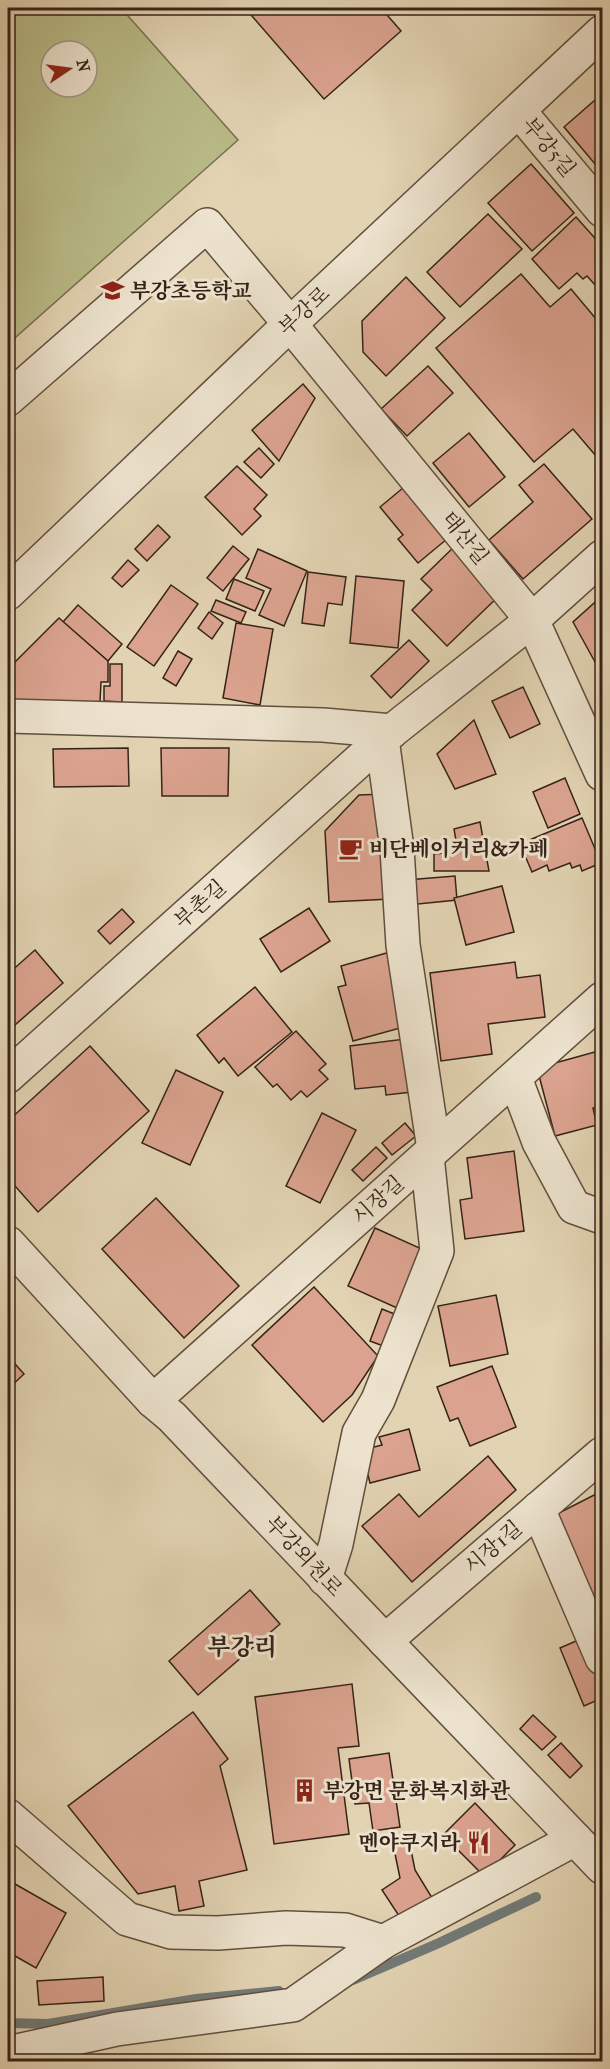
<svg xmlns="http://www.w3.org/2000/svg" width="610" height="2069" font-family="'IM FELL French Canon','Noto Serif KR',serif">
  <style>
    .green { fill: #b9bb88; stroke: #786f50; stroke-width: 1.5; fill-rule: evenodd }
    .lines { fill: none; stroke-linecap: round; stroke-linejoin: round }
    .stream { stroke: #727b78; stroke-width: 10 }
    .building { fill: #dba38f; stroke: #362318; stroke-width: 1.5 }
    .minor-casing { stroke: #614f3e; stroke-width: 36 }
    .minor { stroke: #ece2cd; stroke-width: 33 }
    .labels { text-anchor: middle; stroke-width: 6; stroke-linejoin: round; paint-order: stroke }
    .street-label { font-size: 21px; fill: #362318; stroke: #ece2cd }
    .poi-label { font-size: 21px; font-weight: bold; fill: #362318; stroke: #ece2cd; text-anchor: start }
    .quarter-label { font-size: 24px; font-weight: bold; fill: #362318; stroke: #ece2cd }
  </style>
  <rect width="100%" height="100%" fill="#e2d3b2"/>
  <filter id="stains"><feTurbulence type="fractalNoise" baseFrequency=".00333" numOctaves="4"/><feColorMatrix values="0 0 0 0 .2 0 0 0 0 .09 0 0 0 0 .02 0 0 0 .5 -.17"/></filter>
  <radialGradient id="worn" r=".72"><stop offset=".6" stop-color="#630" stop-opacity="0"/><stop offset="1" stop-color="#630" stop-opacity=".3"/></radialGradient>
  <path class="green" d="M8,8H121L238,140L8,344ZM51,51H87V87H51Z"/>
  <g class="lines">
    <g class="stream">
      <path d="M353,1980L439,1943L536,1897"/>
      <path d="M8,2023L48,2024L196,1999L279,1991"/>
    </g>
  </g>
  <g class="building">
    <path d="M245,8H381L401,31L324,99Z"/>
    <path d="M602,94V158L595,164L564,127Z"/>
    <path d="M531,164L574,213L532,251L488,203Z"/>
    <path d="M488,214L522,249L460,307L427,272Z"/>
    <path d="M576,217L602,246V280L596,286L587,276L583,279L577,273L559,289L532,259Z"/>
    <path d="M521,274L550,307L571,289L602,326V463L573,429L534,462L436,348Z"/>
    <path d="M406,277L445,318L386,376L363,352L362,321Z"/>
    <path d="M428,366L453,393L407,436L381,409Z"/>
    <path d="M303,384L315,398L279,461L252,430Z"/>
    <path d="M469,433L505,477L469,507L433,463Z"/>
    <path d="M259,448L274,464L261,478L244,462Z"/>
    <path d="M544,464L592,519L523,579L489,540L533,502L519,485Z"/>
    <path d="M237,466L267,495L254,509L261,516L242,535L205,497Z"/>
    <path d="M409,483L453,534L418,563L398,539L403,535L380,507Z"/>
    <path d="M158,525L170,537L147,561L135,549Z"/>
    <path d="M457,544L504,591L447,646L412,610L432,590L421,579Z"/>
    <path d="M233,546L249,559L223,591L207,578Z"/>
    <path d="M258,549L307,571L284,626L259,615L271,589L246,578Z"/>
    <path d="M128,560L139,570L122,587L112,578Z"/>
    <path d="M308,572L346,577L342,605L328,603L324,626L302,623Z"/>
    <path d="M356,576L404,581L398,648L350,643Z"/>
    <path d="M234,579L264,591L255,611L226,599Z"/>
    <path d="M171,585L198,604L154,666L127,647Z"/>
    <path d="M602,596V657L595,662L573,622Z"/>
    <path d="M216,600L246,612L241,623L211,611Z"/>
    <path d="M78,605L122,644L108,661L63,622Z"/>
    <path d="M209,612L223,623L212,639L198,628Z"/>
    <path d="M59,618L108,661V682H101L100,702H8V669Z"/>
    <path d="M236,623L273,629L260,705L223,698Z"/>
    <path d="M409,640L429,661L391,698L371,676Z"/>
    <path d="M178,651L192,659L176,686L163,678Z"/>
    <path d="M110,664H122V702L104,701V686H110Z"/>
    <path d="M523,687L540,724L510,738L492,701Z"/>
    <path d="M474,720L496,774L455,789L437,754Z"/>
    <path d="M128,748L129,786L54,787L53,749Z"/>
    <path d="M161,748H229L228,796H162Z"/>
    <path d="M565,778L580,814L548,828L533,792Z"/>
    <path d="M385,794L391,899L329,902L325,831L359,795Z"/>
    <path d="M582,818L601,863L582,871L580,865L572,868L570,863L549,871L547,865L532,872L520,844Z"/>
    <path d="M480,822L489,871H434V854L458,852L454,829Z"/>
    <path d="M455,876L457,900L408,905L406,880Z"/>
    <path d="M502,886L514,932L466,945L454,898Z"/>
    <path d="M309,908L330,941L281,972L260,939Z"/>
    <path d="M122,909L134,922L110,944L98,931Z"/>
    <path d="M35,950L63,983L8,1031V974Z"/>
    <path d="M397,950L411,1025L353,1041L338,987L346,985L341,966Z"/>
    <path d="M515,962L517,978L540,975L545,1017L488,1024L492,1054L441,1061L430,973Z"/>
    <path d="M255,987L292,1032L238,1076L224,1058L219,1063L197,1035Z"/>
    <path d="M296,1031L326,1064L319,1070L328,1079L307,1097L301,1091L291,1100L277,1084L273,1087L255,1067Z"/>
    <path d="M405,1039L412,1092L386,1095L385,1086L355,1089L350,1046Z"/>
    <path d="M90,1046L149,1111L38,1212L8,1178V1121Z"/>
    <path d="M602,1050V1106L593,1108L597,1125L555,1136L537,1068Z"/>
    <path d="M176,1070L223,1092L190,1165L142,1143Z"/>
    <path d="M322,1113L356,1130L320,1203L286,1186Z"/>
    <path d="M405,1123L416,1136L392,1155L382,1143Z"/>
    <path d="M376,1147L387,1158L363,1181L352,1170Z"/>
    <path d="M514,1151L524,1231L465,1239L460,1200L472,1198L467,1158Z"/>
    <path d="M156,1198L239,1286L184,1338L102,1249Z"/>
    <path d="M375,1228L424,1250L397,1308L348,1286Z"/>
    <path d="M314,1287L378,1356L352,1395L323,1422L252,1345Z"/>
    <path d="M496,1295L508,1354L450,1366L438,1306Z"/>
    <path d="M382,1309L397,1315L386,1347L370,1341Z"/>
    <path d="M8,1356L24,1374L8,1389Z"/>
    <path d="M492,1366L516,1427L470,1446L458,1418L450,1421L437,1387Z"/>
    <path d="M409,1429L420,1470L370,1483L362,1450L382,1445L379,1437Z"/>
    <path d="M488,1456L516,1490L412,1582L362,1526L399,1494L419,1517Z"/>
    <path d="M602,1491V1626L547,1519Z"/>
    <path d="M250,1590L280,1624L198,1695L169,1661Z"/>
    <path d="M583,1638L602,1684V1698L584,1706L560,1648Z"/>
    <path d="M352,1684L359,1746L338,1748L349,1834L274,1844L255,1697Z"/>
    <path d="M193,1712L228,1759L220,1766L247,1870L199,1881L204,1906L179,1911L175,1886L138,1894L68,1806Z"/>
    <path d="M533,1715L556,1737L542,1750L520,1729Z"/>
    <path d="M561,1743L582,1766L570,1778L548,1755Z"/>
    <path d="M389,1753L400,1827L373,1831L369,1803L355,1804L349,1759Z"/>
    <path d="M475,1803L515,1845L484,1876L443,1835Z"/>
    <path d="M409,1840L415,1870L434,1901L403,1922L382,1890L400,1878L393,1844Z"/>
    <path d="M8,1880L66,1913L36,1968L8,1952Z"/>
    <path d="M103,1977L104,2001L39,2005L37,1981Z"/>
  </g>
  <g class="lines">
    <defs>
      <g id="minor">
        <path d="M519,111L602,210"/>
        <path d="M8,399L207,225L290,324L532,620L602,774"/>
        <path d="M8,593L290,324L602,32"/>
        <path d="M8,716L323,725L392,731"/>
        <path d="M382,739L397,849L403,945L434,1149"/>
        <path d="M8,1076L392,731L532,620L602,557"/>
        <path d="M515,1078L539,1142L574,1207L602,1217"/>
        <path d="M8,1243L153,1401L172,1417L385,1641L602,1867"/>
        <path d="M153,1401L602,999"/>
        <path d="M538,1509L602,1658"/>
        <path d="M325,1579L336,1544L359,1433L378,1400L437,1251L427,1156"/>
        <path d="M385,1641L602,1454"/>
        <path d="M8,1816L127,1919L171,1932L218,1933L286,1928L345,1930L383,1942"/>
        <path d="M8,2053L117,2029L293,2005L383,1942L575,1839"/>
      </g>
    </defs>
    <use href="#minor" class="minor-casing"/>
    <use href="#minor" class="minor"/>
  </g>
  <defs>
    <symbol id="school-bare" viewBox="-9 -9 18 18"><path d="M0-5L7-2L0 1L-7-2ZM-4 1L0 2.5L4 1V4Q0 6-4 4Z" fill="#8f2418" stroke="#ece2cd" stroke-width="2.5" paint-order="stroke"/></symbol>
    <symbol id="cafe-bare" viewBox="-9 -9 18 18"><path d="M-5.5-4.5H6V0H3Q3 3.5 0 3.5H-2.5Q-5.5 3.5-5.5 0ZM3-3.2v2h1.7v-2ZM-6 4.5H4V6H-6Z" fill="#8f2418" stroke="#ece2cd" stroke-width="2.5" paint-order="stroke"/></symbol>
    <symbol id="building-bare" viewBox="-9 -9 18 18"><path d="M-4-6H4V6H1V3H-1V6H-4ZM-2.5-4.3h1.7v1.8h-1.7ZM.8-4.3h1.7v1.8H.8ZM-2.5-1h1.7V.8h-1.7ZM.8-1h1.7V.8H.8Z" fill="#8f2418" stroke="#ece2cd" stroke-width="2.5" paint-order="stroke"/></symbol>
    <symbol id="restaurant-bare" viewBox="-9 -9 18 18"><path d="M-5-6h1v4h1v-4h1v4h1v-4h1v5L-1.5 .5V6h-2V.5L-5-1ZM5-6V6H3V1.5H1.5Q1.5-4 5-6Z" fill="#8f2418" stroke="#ece2cd" stroke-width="2.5" paint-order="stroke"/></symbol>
  </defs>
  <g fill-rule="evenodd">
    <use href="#school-bare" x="96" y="274" width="33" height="33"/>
    <use href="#cafe-bare" x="334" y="832" width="33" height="33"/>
    <use href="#building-bare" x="288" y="1774" width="33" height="33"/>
    <use href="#restaurant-bare" x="462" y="1826" width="33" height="33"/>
  </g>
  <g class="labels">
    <g class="street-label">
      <text transform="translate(549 147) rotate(50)" y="7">부강5길</text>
      <text transform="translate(304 311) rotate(-43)" y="7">부강로</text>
      <text transform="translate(465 538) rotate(51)" y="7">태산길</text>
      <text transform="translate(200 904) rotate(-42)" y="7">부촌길</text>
      <text transform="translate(378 1200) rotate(-42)" y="7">시장길</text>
      <text transform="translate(493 1547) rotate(-41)" y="7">시장1길</text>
      <text transform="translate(304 1556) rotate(47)" y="7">부강외천로</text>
    </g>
    <g class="poi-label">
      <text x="130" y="298">부강초등학교</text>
      <text x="369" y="856">비단베이커리&amp;카페</text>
      <text x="323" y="1798">부강면 문화복지화관</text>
      <text x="460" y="1850" text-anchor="end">멘야쿠지라</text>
    </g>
    <g class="quarter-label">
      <text x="242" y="1655">부강리</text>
    </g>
  </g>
  <rect width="610" height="2069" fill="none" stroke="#e2d3b2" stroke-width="30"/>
  <rect x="9" y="9" width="592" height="2051" fill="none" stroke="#362318" stroke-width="3"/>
  <rect x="15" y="15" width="580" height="2039" fill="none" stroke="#362318" stroke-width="1.5"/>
  <g transform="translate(69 69) rotate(77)"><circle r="28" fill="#ece2cd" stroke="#a39685" stroke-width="1.5"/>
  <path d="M0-4.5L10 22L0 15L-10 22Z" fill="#8f2418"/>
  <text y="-9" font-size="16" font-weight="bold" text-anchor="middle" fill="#362318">N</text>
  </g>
  <rect width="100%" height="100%" filter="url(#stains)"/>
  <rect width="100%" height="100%" fill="url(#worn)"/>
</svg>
